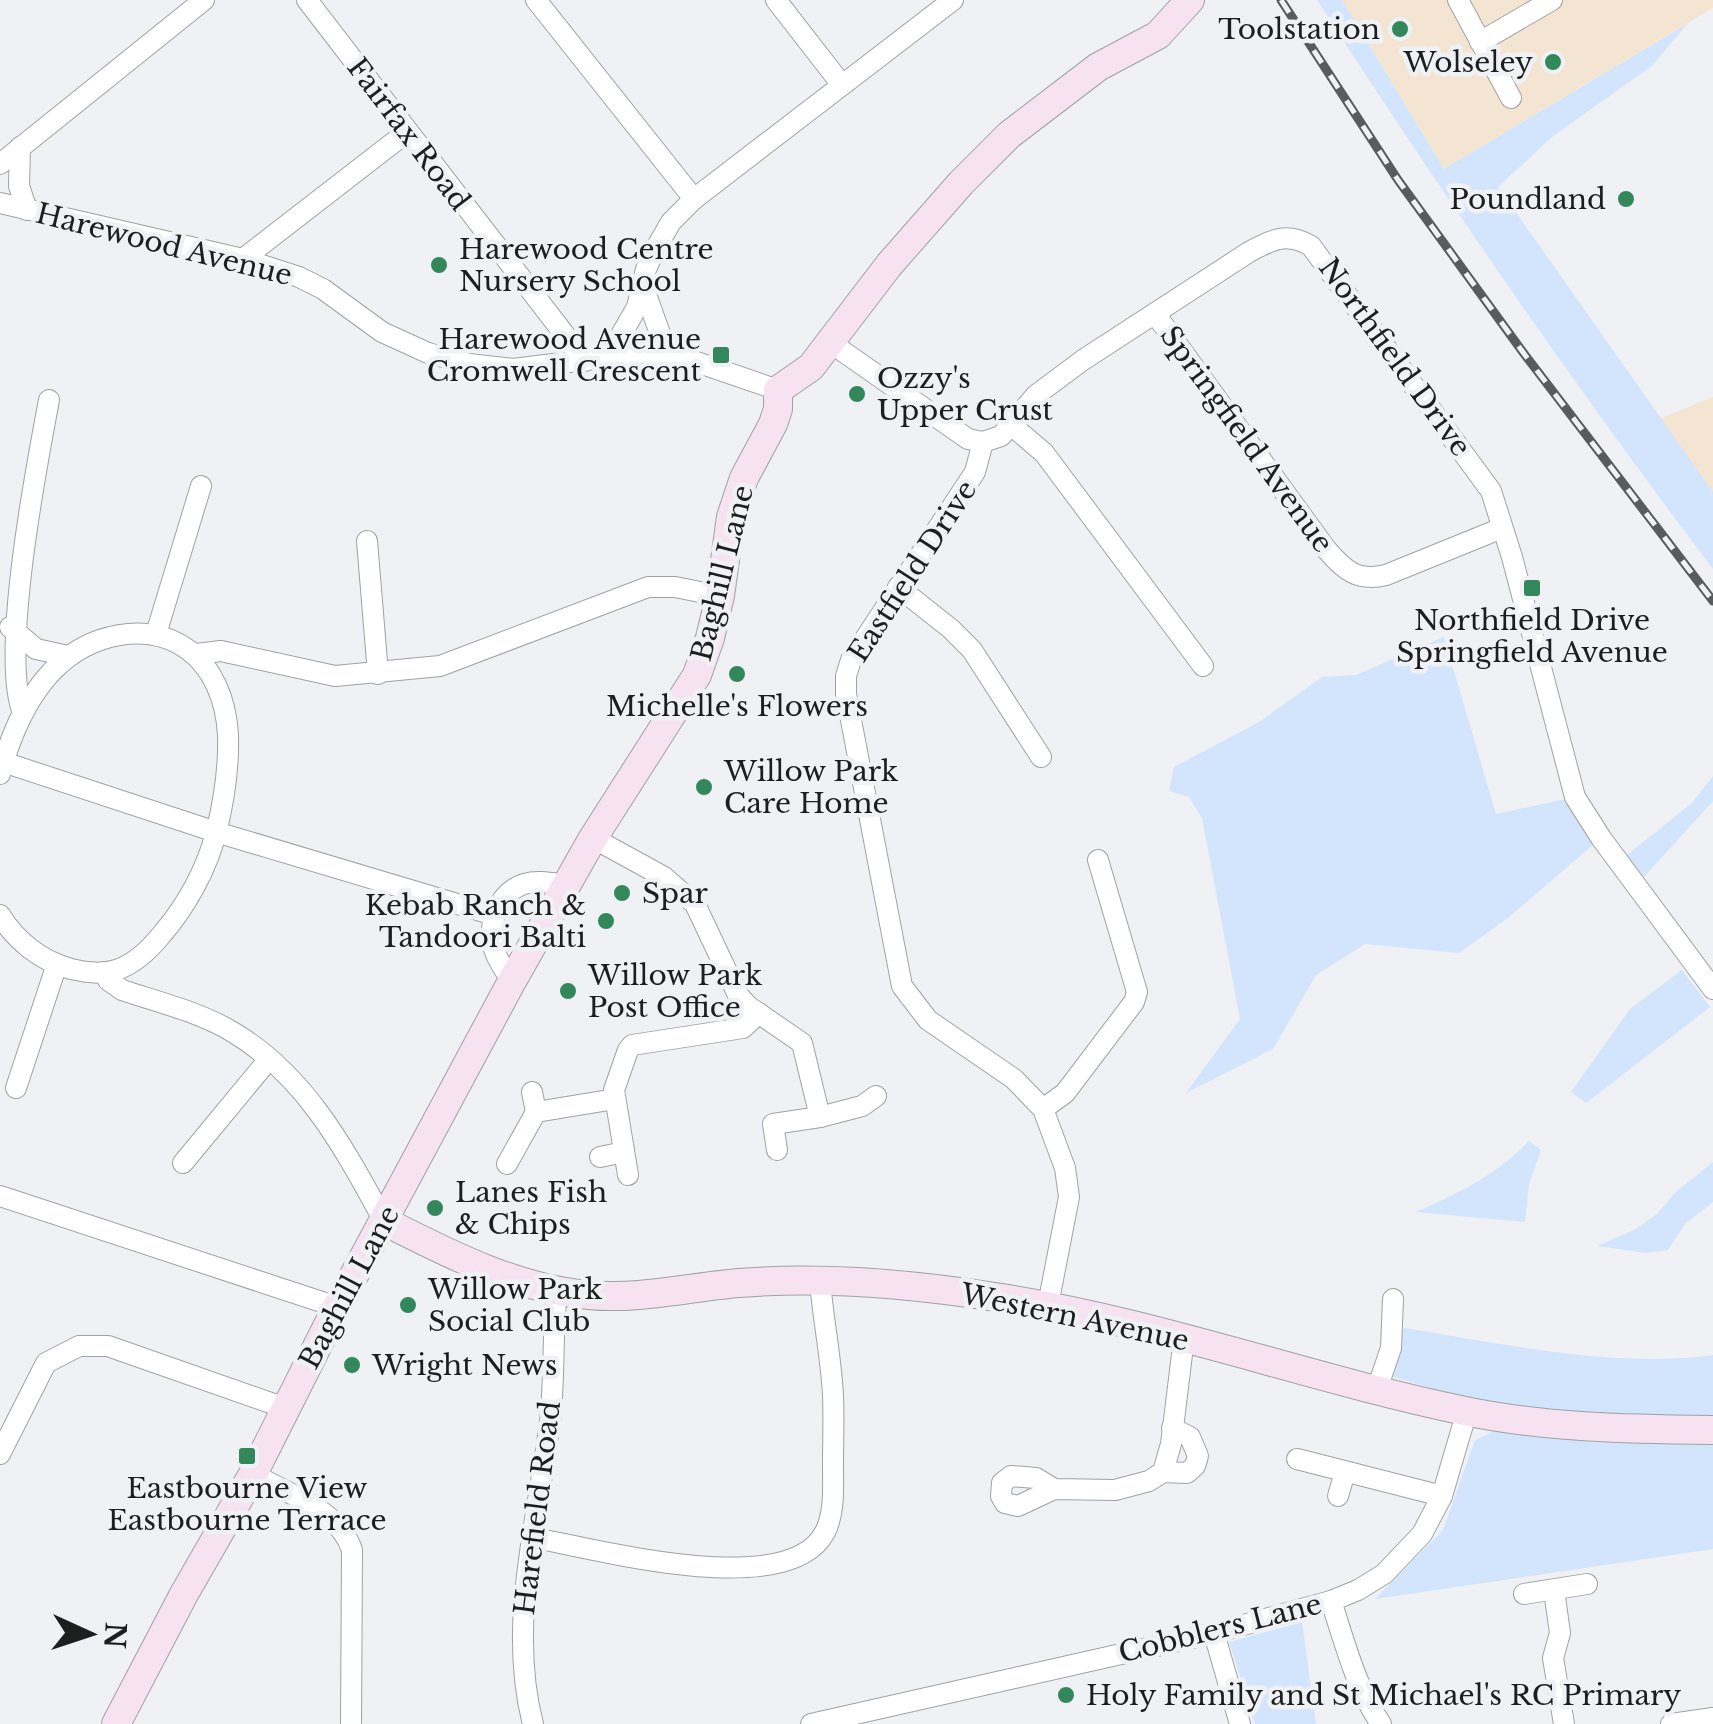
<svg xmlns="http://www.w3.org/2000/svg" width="1713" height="1724" font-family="'Libre Baskerville',serif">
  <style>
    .industrial { fill: #f4e5d2 }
    .green { fill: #d2e5fc }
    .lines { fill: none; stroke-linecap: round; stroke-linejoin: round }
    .street-casing { stroke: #9fa2a4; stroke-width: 22 }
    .secondary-casing { stroke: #9fa2a4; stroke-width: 30 }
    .street { stroke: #fff; stroke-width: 20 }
    .secondary { stroke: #f7e2f2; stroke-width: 28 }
    .rail-casing { stroke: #5a5b5d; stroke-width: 9 }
    .rail { stroke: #eff1f4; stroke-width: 5; stroke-dasharray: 15; stroke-linecap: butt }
    .poi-dot { fill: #33885b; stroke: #eff1f4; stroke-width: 4 }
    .labels { text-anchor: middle; stroke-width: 9; stroke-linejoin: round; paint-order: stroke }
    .poi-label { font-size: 28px; fill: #1d1e1f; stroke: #eff1f4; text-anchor: start }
    .street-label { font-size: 28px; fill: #1d1e1f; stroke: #eff1f4 }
  </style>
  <rect width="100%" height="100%" fill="#eff1f4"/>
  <g class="industrial">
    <path d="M1342,0H1713V8L1444,169Z"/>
    <path d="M1713,397V492L1659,419Z"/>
  </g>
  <g class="green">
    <path d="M1317,0H1342L1444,169L1687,24L1653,65L1552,137L1498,187L1713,492V569C1574,385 1442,194 1317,0Z"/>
    <path d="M1444,637L1496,814L1575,797L1601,838L1508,918L1459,953L1365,944L1316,975L1273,1049L1186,1093L1240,1019L1202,818L1189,797L1169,791L1174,767L1259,722L1322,677L1356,675Z"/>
    <path d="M1713,776V801L1644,877L1627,855L1692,803Z"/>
    <path d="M1682,970L1710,1007L1586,1103L1571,1092L1630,1009Z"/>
    <path d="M1529,1141L1541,1150L1529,1184L1525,1222L1416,1212C1459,1193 1496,1176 1529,1141Z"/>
    <path d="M1713,1162V1202L1685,1224L1668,1250L1646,1253L1597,1246L1634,1230L1656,1215L1676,1192Z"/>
    <path d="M1404,1328C1498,1343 1618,1369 1713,1355V1418L1655,1419L1480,1402L1393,1377V1361Z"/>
    <path d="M1494,1431L1595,1442L1713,1445V1549L1375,1599L1443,1530L1475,1440Z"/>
    <path d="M1302,1622L1316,1724H1255L1229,1642Z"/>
  </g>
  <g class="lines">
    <defs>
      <g id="street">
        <path d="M307,0L585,361"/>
        <path d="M536,0L694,199"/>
        <path d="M776,0L842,85"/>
        <path d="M1458,0L1511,98"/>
        <path d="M1480,42L1552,0"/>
        <path d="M20,147L19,186L27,210"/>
        <path d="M0,164L204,0"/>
        <path d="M0,203L243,259L299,277L323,289L382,332L428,353L469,364L513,369L642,353L676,355L778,390"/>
        <path d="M243,259L407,132"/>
        <path d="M644,289L662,339L676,355"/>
        <path d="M1156,315L1326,549C1344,570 1357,582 1386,575L1502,528"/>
        <path d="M831,343L968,439L983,442L1001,436L1036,395L1083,360L1249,252C1273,239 1287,232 1311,246L1491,491L1512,557L1575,797L1601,838L1713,989"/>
        <path d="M609,356L637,307L646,269L656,248L671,222L694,199L953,0"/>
        <path d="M1011,425L1044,453L1203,666"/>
        <path d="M983,442L975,472L851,660L846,676V694L902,986L928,1020L1014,1079L1043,1109L1065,1168L1069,1197L1048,1305"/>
        <path d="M367,541L378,674"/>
        <path d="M898,587L951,629L972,650L1041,757"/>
        <path d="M10,627L36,649L68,656"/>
        <path d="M156,634L201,486"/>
        <path d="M196,654L221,651L335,676L440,666L648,587H675L720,596"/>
        <path d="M23,713C0,656 36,469 49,400"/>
        <path d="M3,762L216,832L494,915"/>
        <path d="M0,774C15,719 43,660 100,640C172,616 224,661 228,735C229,767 224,801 216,833C207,868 187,905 163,933C151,948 135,964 116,970C100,975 86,972 71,969C41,961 16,941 0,915"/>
        <path d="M593,838L664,877L695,904L738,995L748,1006L802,1043L820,1117L862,1106L876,1096"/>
        <path d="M104,972L108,980L122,990C158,1002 199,1012 231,1031C305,1074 344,1148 384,1221"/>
        <path d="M512,981C506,972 499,963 495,952C486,928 497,893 524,884C538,880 551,883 565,885"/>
        <path d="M16,1088L57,964"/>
        <path d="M1043,1109L1065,1093L1134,1002L1137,992L1098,860"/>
        <path d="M536,1112L615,1099"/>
        <path d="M777,1150L773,1124L820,1117"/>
        <path d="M600,1157L624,1152"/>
        <path d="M183,1163L269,1059"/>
        <path d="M507,1164L536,1112L532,1092"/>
        <path d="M628,1175L614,1090L628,1050L632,1045L743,1028L759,1013"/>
        <path d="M0,1196L337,1307"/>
        <path d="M1377,1389L1391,1348L1393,1299"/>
        <path d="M0,1454L46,1363L79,1346H108L285,1408"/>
        <path d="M1297,1459L1442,1496"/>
        <path d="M1163,1472L1187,1473L1195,1466L1198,1456L1190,1437L1172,1428"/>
        <path d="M253,1474C288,1494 339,1510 352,1550L351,1724"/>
        <path d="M1054,1489L1036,1478L1011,1476L1002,1483L1001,1496L1005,1503L1018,1506L1054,1489L1115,1490L1149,1481L1163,1472L1171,1444L1184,1338"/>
        <path d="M1338,1496L1345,1472"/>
        <path d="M534,1538C597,1549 789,1602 825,1532C835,1513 833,1486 833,1464C833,1441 834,1418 833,1395C831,1357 823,1319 820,1281"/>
        <path d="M1554,1590L1560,1633L1553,1658L1564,1724"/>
        <path d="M1524,1594L1587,1584"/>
        <path d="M1331,1601C1345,1643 1356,1688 1381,1724"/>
        <path d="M1214,1633L1240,1724"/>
        <path d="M533,1724C507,1624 538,1521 550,1421C555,1378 552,1334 557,1291"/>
        <path d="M811,1724L1214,1633L1331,1601L1358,1590L1384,1574L1422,1534L1442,1496L1467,1411"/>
        <path d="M1671,1724L1713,1718"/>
      </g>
      <g id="secondary">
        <path d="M384,1221C447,1253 516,1289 589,1295C638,1300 690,1287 739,1283C824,1276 911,1284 995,1297C1155,1321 1307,1378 1465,1411C1546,1428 1631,1429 1713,1430"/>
        <path d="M116,1724L184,1594L253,1474L337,1307L512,981L593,838L697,675L710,638L720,596L731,517L744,478L773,424L778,409V390L811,367L889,265L961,183L1009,135L1098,67L1158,35L1190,0"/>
      </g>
    </defs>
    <use href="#street" class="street-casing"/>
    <use href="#secondary" class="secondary-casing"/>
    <use href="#street" class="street"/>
    <use href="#secondary" class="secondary"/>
    <defs>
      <path id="rail" d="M1281,0L1398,180L1525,355L1713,601"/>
    </defs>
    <use href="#rail" class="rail-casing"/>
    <use href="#rail" class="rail"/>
  </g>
  <g class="poi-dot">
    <circle cx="1400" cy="29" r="10"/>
    <circle cx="1553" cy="62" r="10"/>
    <circle cx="1626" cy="199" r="10"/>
    <circle cx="439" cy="265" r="10"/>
    <rect x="711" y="345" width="20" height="20" rx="5"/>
    <circle cx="857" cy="394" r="10"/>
    <rect x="1522" y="578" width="20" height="20" rx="5"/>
    <circle cx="737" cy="674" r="10"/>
    <circle cx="704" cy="787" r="10"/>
    <circle cx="622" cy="893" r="10"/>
    <circle cx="606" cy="921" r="10"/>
    <circle cx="568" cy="991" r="10"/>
    <circle cx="435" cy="1208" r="10"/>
    <circle cx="408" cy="1305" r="10"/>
    <circle cx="352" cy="1365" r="10"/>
    <rect x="237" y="1446" width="20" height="20" rx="5"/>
    <circle cx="1066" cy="1695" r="10"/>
  </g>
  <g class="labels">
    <g class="poi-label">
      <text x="1380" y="39" text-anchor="end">Toolstation</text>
      <text x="1533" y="72" text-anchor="end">Wolseley</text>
      <text x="1606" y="209" text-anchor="end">Poundland</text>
      <text x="459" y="259">Harewood Centre<tspan x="459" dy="32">Nursery School</tspan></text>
      <text x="701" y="349" text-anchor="end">Harewood Avenue<tspan x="701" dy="32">Cromwell Crescent</tspan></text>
      <text x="877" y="388">Ozzy's<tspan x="877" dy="32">Upper Crust</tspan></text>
      <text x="1532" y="630" text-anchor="middle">Northfield Drive<tspan x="1532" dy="32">Springfield Avenue</tspan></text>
      <text x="737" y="716" text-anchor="middle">Michelle's Flowers</text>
      <text x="724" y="781">Willow Park<tspan x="724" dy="32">Care Home</tspan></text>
      <text x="642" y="903">Spar</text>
      <text x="586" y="915" text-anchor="end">Kebab Ranch &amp;<tspan x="586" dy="32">Tandoori Balti</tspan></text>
      <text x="588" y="985">Willow Park<tspan x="588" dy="32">Post Office</tspan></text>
      <text x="455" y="1202">Lanes Fish<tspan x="455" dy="32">&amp; Chips</tspan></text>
      <text x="428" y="1299">Willow Park<tspan x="428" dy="32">Social Club</tspan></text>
      <text x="372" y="1375">Wright News</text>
      <text x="247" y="1498" text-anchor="middle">Eastbourne View<tspan x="247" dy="32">Eastbourne Terrace</tspan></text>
      <text x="1086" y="1705">Holy Family and St Michael's RC Primary</text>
    </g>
    <g class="street-label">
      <text transform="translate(409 134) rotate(53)" y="10">Fairfax Road</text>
      <text transform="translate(164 244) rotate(14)" y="10">Harewood Avenue</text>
      <text transform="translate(1395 357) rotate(54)" y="10">Northfield Drive</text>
      <text transform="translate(1247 439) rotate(54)" y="10">Springfield Avenue</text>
      <text transform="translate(912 571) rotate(-57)" y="10">Eastfield Drive</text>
      <text transform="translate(722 573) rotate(-76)" y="10">Baghill Lane</text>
      <text transform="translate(349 1287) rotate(-62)" y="10">Baghill Lane</text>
      <text transform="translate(1075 1317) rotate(12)" y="10">Western Avenue</text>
      <text transform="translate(537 1508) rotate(-83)" y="10">Harefield Road</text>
      <text transform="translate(1220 1628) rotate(-14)" y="10">Cobblers Lane</text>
    </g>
  </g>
  <g transform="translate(90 1634) rotate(93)" stroke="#eff1f4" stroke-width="8" paint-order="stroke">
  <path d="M0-8L18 38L0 25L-18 38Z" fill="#1d1e1f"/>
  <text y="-15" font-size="28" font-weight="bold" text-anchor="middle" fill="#1d1e1f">N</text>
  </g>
</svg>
